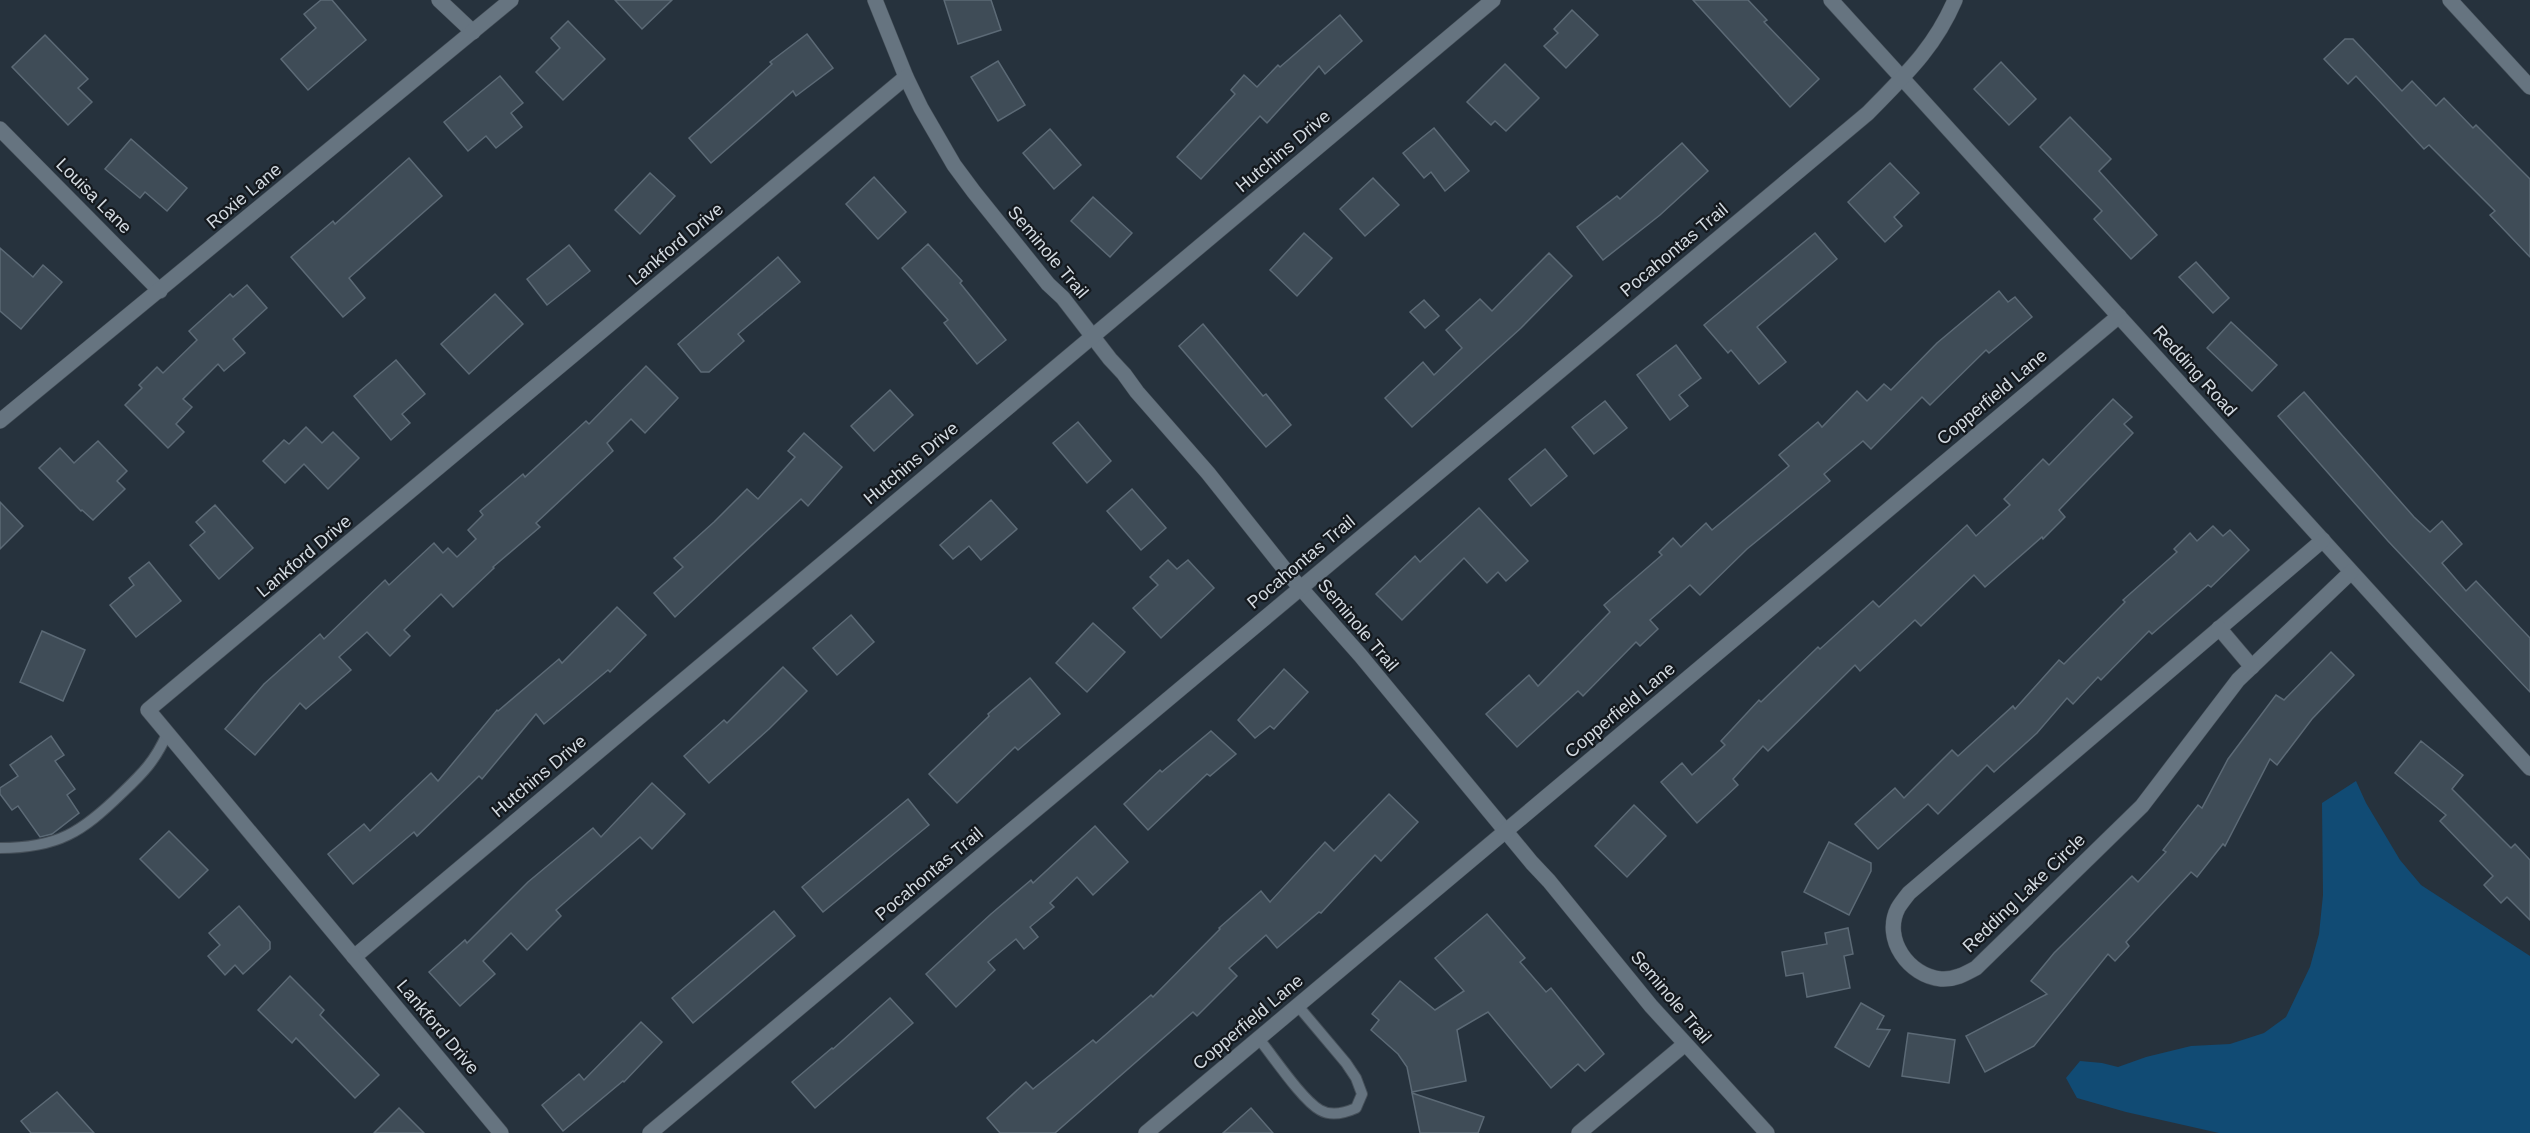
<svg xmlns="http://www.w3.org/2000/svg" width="2530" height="1133" font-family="Arial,sans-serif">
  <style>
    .water { fill: #114b74 }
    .building { fill: #3f4c57; stroke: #5c6a76; stroke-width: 1.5 }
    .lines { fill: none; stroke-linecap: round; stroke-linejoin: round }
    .lane-casing { stroke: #465059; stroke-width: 12 }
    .street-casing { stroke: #465059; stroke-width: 16 }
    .lane { stroke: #667480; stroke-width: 10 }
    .street { stroke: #667480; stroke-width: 15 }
    .labels { text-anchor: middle; stroke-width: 4.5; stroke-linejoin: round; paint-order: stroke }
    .street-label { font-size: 18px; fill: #d3dae1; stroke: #14191e }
  </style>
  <rect width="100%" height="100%" fill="#26323d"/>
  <path class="water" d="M2356,781L2366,803L2400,860L2421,885L2530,956V1133H2219L2126,1112L2077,1098L2066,1078L2080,1061L2102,1063L2118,1067L2146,1057L2191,1046L2230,1044L2264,1033L2286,1017L2310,967L2319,934L2323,895L2322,803Z"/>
  <g class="building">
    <path d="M321,0H332L366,40L308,90L281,59L316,28L304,14Z"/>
    <path d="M615,0H672L642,29Z"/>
    <path d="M944,0H991L1001,30L958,44Z"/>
    <path d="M1693,0H1748L1767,20L1764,22L1819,79L1790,107Z"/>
    <path d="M1572,10L1598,35L1566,68L1544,46L1558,33L1554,29Z"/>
    <path d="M1340,15L1362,41L1325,74L1319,66L1267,123L1260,116L1201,179L1177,157L1235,94L1231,90L1244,75L1257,87L1278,65L1280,67Z"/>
    <path d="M568,21L605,59L563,100L536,72L560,48L551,38Z"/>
    <path d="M807,34L833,68L796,96L793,91L711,163L689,138L772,64L770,62Z"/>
    <path d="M45,35L88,79L78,88L92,102L68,125L12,67Z"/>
    <path d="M2345,39H2353L2402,91L2412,81L2436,106L2444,98L2473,128L2476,125L2530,179V257L2490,215L2495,211L2429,145L2424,149L2356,76L2348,84L2324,59Z"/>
    <path d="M998,61L1025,105L998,121L971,77Z"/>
    <path d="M2001,62L2036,99L2009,125L1974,89Z"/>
    <path d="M1505,64L1539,98L1506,131L1495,121L1491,125L1467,102Z"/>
    <path d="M500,76L523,103L511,113L522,127L496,148L486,136L468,151L444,122Z"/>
    <path d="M2070,117L2111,159L2099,171L2157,235L2131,259L2094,219L2102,211L2040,147Z"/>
    <path d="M1434,128L1469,171L1445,191L1431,172L1424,178L1403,153Z"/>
    <path d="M1050,129L1081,165L1054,189L1023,153Z"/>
    <path d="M131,139L187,188L167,211L145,192L140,198L105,169Z"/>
    <path d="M1682,143L1708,171L1660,215L1603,260L1577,227L1617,196L1620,199Z"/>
    <path d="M409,158L442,196L349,278L365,298L343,317L291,257L333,221L335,224Z"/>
    <path d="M1890,163L1919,193L1894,217L1902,226L1885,242L1848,202Z"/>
    <path d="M650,173L675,196L640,234L615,210Z"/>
    <path d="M874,177L906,212L878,239L846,204Z"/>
    <path d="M1373,178L1399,205L1365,236L1340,209Z"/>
    <path d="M1093,197L1132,233L1110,257L1071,221Z"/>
    <path d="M1304,233L1332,258L1297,296L1270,270Z"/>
    <path d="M1815,233L1837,259L1757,327L1786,362L1759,384L1731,350L1728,353L1704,325Z"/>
    <path d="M928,244L962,281L960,283L1006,340L977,364L944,323L948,320L902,268Z"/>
    <path d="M569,245L590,271L547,305L527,279Z"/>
    <path d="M0,248L33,277L43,265L62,282L21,329L0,311Z"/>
    <path d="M1549,253L1572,276L1521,328L1412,427L1385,398L1423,362L1434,375L1462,348L1446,330L1480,299L1492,311Z"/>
    <path d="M778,257L800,282L738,334L744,341L709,372H701L678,344Z"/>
    <path d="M2196,262L2229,298L2213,313L2179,277Z"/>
    <path d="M247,285L267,308L233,339L245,353L224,371L218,364L183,399L192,407L176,424L184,432L168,448L125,405L142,388L139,385L157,367L163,373L197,340L189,331L230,294L233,297Z"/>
    <path d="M1999,291L2008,302L2015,297L2032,317L1989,353L1986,350L1930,405L1922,397L1871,449L1863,441L1824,474L1830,481L1747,549L1700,595L1690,585L1650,620L1658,629L1640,646L1636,642L1583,696L1578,691L1517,747L1486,714L1529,675L1538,686L1610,612L1604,605L1662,555L1659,552L1673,538L1681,547L1706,523L1712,530L1789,466L1779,455L1818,422L1822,427L1857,391L1867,401L1884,384L1891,390L1937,343Z"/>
    <path d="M495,294L523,324L469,374L441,344Z"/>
    <path d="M1424,300L1439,316L1425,328L1410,312Z"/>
    <path d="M2231,322L2277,365L2252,391L2207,348Z"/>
    <path d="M1203,324L1263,396L1266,394L1291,425L1266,447L1179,346Z"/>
    <path d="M1676,345L1701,378L1679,395L1688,406L1670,420L1637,375Z"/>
    <path d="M396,360L425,394L402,414L410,423L391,440L354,396Z"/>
    <path d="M646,366L678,398L645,433L631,419L607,443L613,451L536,523L540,527L493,567L494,568L453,607L441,594L404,630L410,636L390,656L367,632L339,657L351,670L306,709L300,703L255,755L225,729L264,684L320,634L324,639L385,580L389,585L434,543L443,553L448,548L457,557L476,539L468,530L483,515L480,511L523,474L525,477L586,421L589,424Z"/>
    <path d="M890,390L913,415L874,451L851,426Z"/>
    <path d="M2304,392L2414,517L2430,532L2442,521L2462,544L2442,563L2466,591L2476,581L2530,638V692L2388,541L2278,416Z"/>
    <path d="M2113,399L2132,417L2124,424L2133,433L2059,510L2065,517L2043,539L2042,537L1985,587L1974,575L1921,626L1915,620L1860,671L1855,665L1768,751L1763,746L1733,779L1738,785L1697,823L1661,782L1682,763L1692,775L1725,745L1721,741L1759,700L1761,702L1818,647L1820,649L1873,601L1879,607L1967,525L1976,536L2010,505L2004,499L2043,459L2049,465Z"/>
    <path d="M1605,401L1627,428L1594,454L1572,427Z"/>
    <path d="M1078,422L1111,461L1087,483L1053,443Z"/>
    <path d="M306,427L322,443L333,432L359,458L328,489L304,464L285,483L263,461L284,440L289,444Z"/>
    <path d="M804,433L842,467L808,506L801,499L675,617L654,593L683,567L674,558L714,522L747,489L758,499L795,457L788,451Z"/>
    <path d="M98,441L127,471L117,481L125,489L93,520L82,510L81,511L39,468L60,448L74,463Z"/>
    <path d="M1545,449L1567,476L1531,506L1509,479Z"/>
    <path d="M1132,489L1166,528L1141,550L1107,511Z"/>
    <path d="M991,500L1017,529L981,560L969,546L953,559L940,545Z"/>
    <path d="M0,502L23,526L0,549Z"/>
    <path d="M215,505L253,548L219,579L190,545L205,532L196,522Z"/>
    <path d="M1479,508L1528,561L1506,581L1498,572L1487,583L1464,558L1402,620L1376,594L1415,556L1420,562Z"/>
    <path d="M2213,526L2223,536L2230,530L2249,550L2211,587L2208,585L2152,634L2149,631L2101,680L2098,677L2073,704L2067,698L2037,733L1994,772L1987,765L1938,814L1928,804L1878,849L1855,824L1895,788L1904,798L1952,750L1958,756L2013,706L2015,709L2059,660L2064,664L2125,602L2123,600L2177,552L2174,549L2190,533L2197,541Z"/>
    <path d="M1168,560L1177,569L1188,560L1214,588L1161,638L1133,608L1158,585L1150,577Z"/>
    <path d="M149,562L181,601L136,637L110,605L134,585L129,578Z"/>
    <path d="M617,607L646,635L610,672L608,670L544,724L536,714L482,779L479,776L417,836L414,832L353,884L328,854L364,824L370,831L431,773L438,781L497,710L498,711L559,659L562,663Z"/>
    <path d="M851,615L874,642L837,675L813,648Z"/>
    <path d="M1093,623L1125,652L1087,692L1056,663Z"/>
    <path d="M42,631L85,650L63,701L20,682Z"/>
    <path d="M2331,652L2354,675L2312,719L2277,765L2270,759L2225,846L2223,844L2197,877L2191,872L2126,942L2129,946L2115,961L2108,954L2034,1046L1985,1072L1966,1036L2047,994L2031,981L2054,953L2132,876L2138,882L2166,852L2163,850L2198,805L2202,808L2228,759L2276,695L2284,700Z"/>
    <path d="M783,667L807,691L769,729L709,783L684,756L724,720L727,723Z"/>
    <path d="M1284,669L1308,692L1274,729L1270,726L1255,738L1238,720Z"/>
    <path d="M1030,678L1060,714L1018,750L1015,747L957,803L929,774L989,716L988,714Z"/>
    <path d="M1211,731L1236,754L1210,776L1207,774L1148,830L1124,804L1160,770L1162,772Z"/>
    <path d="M51,736L64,755L55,761L75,789L67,795L79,813L52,834L40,837L18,806L12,810L0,794V788L18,776L10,765Z"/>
    <path d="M2421,741L2463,775L2452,789L2511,848L2515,844L2530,860V920L2507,897L2501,903L2484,885L2493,876L2440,821L2446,815L2395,773Z"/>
    <path d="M652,783L685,814L652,849L640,837L556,910L561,916L527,950L511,933L483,961L495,974L460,1006L429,972L465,940L467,943L528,882L593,828L601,837Z"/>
    <path d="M1389,794L1418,822L1381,861L1375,855L1321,913L1319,912L1277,948L1266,935L1229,968L1237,976L1197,1016L1193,1012L1055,1133H1000L987,1118L1026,1082L1033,1089L1093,1040L1096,1043L1151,995L1153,997L1220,929L1219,928L1261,891L1270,902L1325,842L1334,851Z"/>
    <path d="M908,799L929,825L823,912L802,887Z"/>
    <path d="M1634,805L1666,836L1627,877L1595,846Z"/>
    <path d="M1095,826L1128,862L1093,895L1077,877L1050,903L1054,907L1030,927L1038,937L1024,949L1016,939L988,962L995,970L956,1007L926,974L991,914L1031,880L1033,883Z"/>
    <path d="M169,831L208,870L179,898L140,859Z"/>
    <path d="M1829,842L1871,863V871L1849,915L1804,892Z"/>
    <path d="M239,906L270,942V949L243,974L235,965L225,975L208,956L220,945L209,933Z"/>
    <path d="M774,911L795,936L693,1023L672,998Z"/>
    <path d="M1487,914L1525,958L1520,962L1546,992L1551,988L1604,1054L1585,1071L1578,1064L1551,1088L1488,1012L1457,1030L1466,1081L1412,1092L1407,1067L1398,1054L1371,1030L1379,1020L1372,1014L1400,981L1435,1010L1464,991L1435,958Z"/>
    <path d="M1848,928L1853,954L1844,956L1850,988L1807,997L1803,973L1786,976L1782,952L1827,944L1825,933Z"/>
    <path d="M290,976L324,1010L320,1015L379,1075L355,1098L296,1038L292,1043L258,1010Z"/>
    <path d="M890,998L913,1023L815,1108L792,1082L832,1048L833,1049Z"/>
    <path d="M1861,1003L1884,1016L1877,1029L1890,1030L1869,1067L1835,1047Z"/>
    <path d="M641,1022L662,1042L624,1082L623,1081L563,1131L542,1105L579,1074L584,1080Z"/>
    <path d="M1908,1033L1955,1040L1949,1083L1902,1076Z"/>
    <path d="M57,1092L94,1133H31L21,1121Z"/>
    <path d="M1412,1093L1484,1117L1478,1133H1420Z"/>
    <path d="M399,1108L424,1133H374Z"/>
    <path d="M1251,1108L1273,1133H1223Z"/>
  </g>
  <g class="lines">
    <defs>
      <g id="lane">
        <path d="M0,848C58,848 82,832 122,793C143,773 155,761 167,734"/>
        <path d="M1259,1039C1273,1056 1302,1100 1320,1110C1332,1117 1345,1113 1356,1108L1362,1094L1356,1078L1346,1063L1298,1006"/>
      </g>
      <g id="street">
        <path d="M439,0L473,32"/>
        <path d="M875,0L906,77L921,108L954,165L974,192L1048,284L1063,298L1110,359L1124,374L1137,392L1208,473L1290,576L1360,655L1532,863L1549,881L1651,1006L1767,1133"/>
        <path d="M1831,0L2530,768"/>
        <path d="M2450,0L2530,87"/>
        <path d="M0,129L160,291"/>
        <path d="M0,421L511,0"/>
        <path d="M2323,540L1909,893C1905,898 1901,903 1898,908C1882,939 1909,976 1941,979C1954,980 1965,974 1976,968L2142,806L2238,680L2351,572"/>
        <path d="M2219,628L2252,667"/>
        <path d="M354,957L1493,0"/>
        <path d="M501,1133L148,710L906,77"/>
        <path d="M650,1133L1868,113C1904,76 1934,49 1955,0"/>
        <path d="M1146,1133L2119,316"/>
        <path d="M1579,1133L1685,1044"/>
      </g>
    </defs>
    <use href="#lane" class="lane-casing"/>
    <use href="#street" class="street-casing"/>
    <use href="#lane" class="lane"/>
    <use href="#street" class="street"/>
  </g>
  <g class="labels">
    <g class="street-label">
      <text transform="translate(1283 151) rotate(-40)" y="6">Hutchins Drive</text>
      <text transform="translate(94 196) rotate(45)" y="6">Louisa Lane</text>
      <text transform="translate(244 196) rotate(-40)" y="6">Roxie Lane</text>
      <text transform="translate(676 244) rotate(-40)" y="6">Lankford Drive</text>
      <text transform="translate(1674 250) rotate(-40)" y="6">Pocahontas Trail</text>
      <text transform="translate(1048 252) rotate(50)" y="6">Seminole Trail</text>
      <text transform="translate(2195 371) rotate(48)" y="6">Redding Road</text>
      <text transform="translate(1992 397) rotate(-40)" y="6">Copperfield Lane</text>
      <text transform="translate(911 463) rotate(-40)" y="6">Hutchins Drive</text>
      <text transform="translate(304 556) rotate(-40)" y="6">Lankford Drive</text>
      <text transform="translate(1301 562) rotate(-40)" y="6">Pocahontas Trail</text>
      <text transform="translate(1358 625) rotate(50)" y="6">Seminole Trail</text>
      <text transform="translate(1620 710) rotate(-40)" y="6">Copperfield Lane</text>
      <text transform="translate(539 776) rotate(-40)" y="6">Hutchins Drive</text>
      <text transform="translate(929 874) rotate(-40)" y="6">Pocahontas Trail</text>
      <text transform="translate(2024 893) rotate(-44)" y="6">Redding Lake Circle</text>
      <text transform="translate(1671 997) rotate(50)" y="6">Seminole Trail</text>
      <text transform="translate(1248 1022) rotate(-40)" y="6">Copperfield Lane</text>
      <text transform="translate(438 1027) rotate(50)" y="6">Lankford Drive</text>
    </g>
  </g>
</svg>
